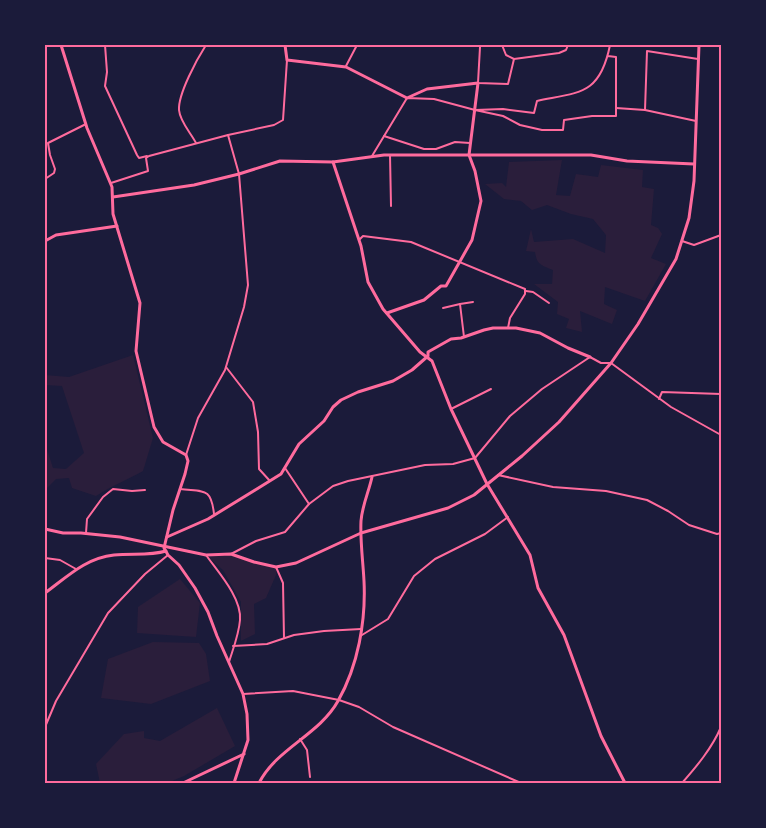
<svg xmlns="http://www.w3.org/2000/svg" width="766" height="828" font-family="'Fira Sans',sans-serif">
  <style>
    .green { fill: #2a1e3b }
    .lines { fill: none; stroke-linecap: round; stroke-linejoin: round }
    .minor { stroke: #ff6b9d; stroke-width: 2 }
    .tertiary { stroke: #ff6b9d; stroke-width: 3 }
    .neatline { fill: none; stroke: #ff6b9d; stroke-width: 2 }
  </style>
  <rect width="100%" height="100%" fill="#1b1b3a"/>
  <g class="green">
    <path d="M562,160L556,195L570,196L576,174L598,177L601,165L643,170L642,187L654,189L651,225L658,228L662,234L651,258L666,264L645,301L605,287L604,304L617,310L612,324L580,311L582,332L566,328L569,319L557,314L558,302L534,284H552L553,270C541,265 537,265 535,252L526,251L531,229L534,242L573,239L605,253L606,235L593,219L571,214L547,205L532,210L521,201L504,199L485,184L502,183L506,187L509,162Z"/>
    <path d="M133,355L153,438L143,471C127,480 111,486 96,496L72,488L69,478L56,479L45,490V443L53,468L66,469L84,453L62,386L45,385V375L69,377Z"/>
    <path d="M231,554L276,567V575L266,598L254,604L255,634L241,641V602L223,570L208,557Z"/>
    <path d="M180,579L200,603L196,637L137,633L138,607Z"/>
    <path d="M153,642L199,643L206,654L210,681L151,704L101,698L108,659Z"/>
    <path d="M217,708L235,746L184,776L167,783H100L96,764L124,734L144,731V738L160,741Z"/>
  </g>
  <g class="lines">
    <g class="minor">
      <path d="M105,45L107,72L105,86L137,155L139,158L147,156"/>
      <path d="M502,45L506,55L514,59L559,53L566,50L568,45"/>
      <path d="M480,47L478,83L508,84L514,59"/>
      <path d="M608,56L616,57V116H592L564,120L563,130H542L520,125L503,116L475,110L503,109L534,113L537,101C580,92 600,95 610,45"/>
      <path d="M346,66L357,45"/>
      <path d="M616,108L645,110"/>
      <path d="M696,121L645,110L647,51L698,59"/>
      <path d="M228,135L274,125L283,120L287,60"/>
      <path d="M384,136L424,149H436L455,142L470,143"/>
      <path d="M196,143C191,133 180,122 179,110C178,94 197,59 206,45"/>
      <path d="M390,155L391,206"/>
      <path d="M372,156L407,98L434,99L475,110"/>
      <path d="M45,179L54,173L55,169L50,155L48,143L86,124"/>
      <path d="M111,183L148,171L146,158L149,156L228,135L239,174L248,285L244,307L225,370L198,418L186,455"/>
      <path d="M360,239L363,236L411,242L525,289V294L510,318L508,328"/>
      <path d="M682,241L694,245L721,235"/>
      <path d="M526,291L533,292L549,303"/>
      <path d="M443,308L460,304"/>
      <path d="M464,337L460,304L473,302"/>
      <path d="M226,367L253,402L258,432L259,469L270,481"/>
      <path d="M659,399L662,392L721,394"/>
      <path d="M451,409L491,389"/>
      <path d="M285,468L309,504"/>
      <path d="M498,475L553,487L606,491L647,500L668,511L689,525L717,534L721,533"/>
      <path d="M180,489C204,492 211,487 214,514"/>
      <path d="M86,533L87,519L103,497L113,489L132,491L145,490"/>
      <path d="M231,554L256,541L285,532L309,504L333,486L348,481L425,465L453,464L475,458L510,416L542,389L590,357L601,363H611L671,407L721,435"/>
      <path d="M206,555C218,572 242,598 240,620C239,634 233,649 229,662"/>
      <path d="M45,558L60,560L76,569"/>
      <path d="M276,567L283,583L284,638"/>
      <path d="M362,635L388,619L414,576L435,559L485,534L508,517"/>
      <path d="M233,646L267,644L294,635L324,631L361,629"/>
      <path d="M243,694L293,691L339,700L359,707L393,727L521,783"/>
      <path d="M45,727L56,701L108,613L145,574L168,555"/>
      <path d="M300,739L307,750L310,777"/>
      <path d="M682,783C697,766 712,748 721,727"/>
    </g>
    <g class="tertiary">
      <path d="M61,45L87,128L112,187L113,214L140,303L136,351L154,427L163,442L186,455L188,461L185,474L173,510L164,548L168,555L179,565L195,588L208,612L217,636L243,694L247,714L248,740L234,783"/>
      <path d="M285,45L287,60L346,67L407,98L427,89L478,83L469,155L475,171L481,201L472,240L446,286H441L424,300L387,313"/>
      <path d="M333,162L361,246L368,282L383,309L420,352L432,361L451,409L487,484L530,555L538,588L564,635L601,736L625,783"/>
      <path d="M113,197L194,185L239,174L280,161L333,162L384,155H591L627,161L694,164"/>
      <path d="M45,241L56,235L117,226"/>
      <path d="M45,529L63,533H81L120,537L206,555L231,554L254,562L276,567L296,563L361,533L448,508L474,495L522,456L559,422L611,363L638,324L676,259L689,218L694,181L699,45"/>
      <path d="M167,537L208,519L281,474L299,444L324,421L333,407L341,400L358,392L393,381L412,370L428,356V352L451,339L461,338L484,330L493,328H516L540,333L568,348L590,357"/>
      <path d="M45,593C68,576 86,558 114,555C132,553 149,556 166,551"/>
      <path d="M183,783L244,754"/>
      <path d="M259,783C277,748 319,735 338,701C358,666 366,621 364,581C363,561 360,541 361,521C362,506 369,491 372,477"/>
    </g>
  </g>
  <rect width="766" height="828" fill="none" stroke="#1b1b3a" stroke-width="93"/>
  <rect x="46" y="46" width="674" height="736" class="neatline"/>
</svg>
